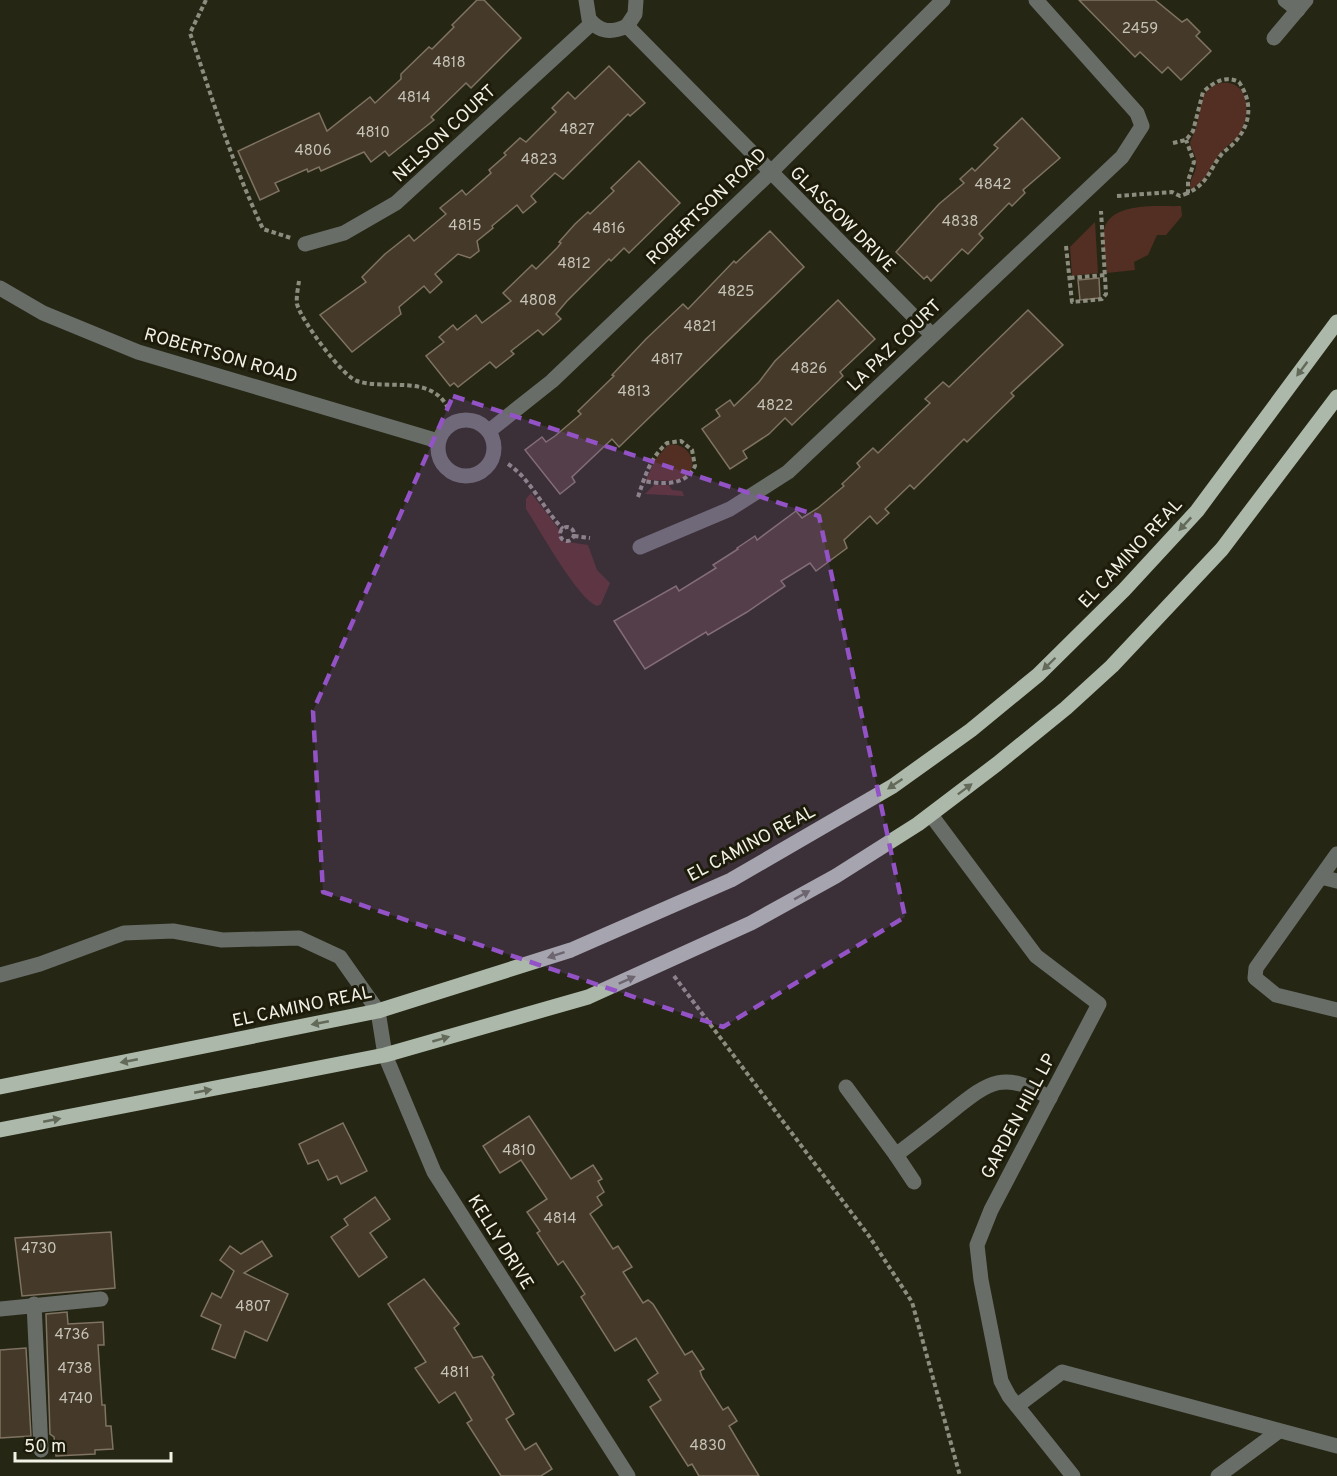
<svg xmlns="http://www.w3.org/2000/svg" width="1337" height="1476" font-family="Overpass,sans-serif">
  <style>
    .green { fill: #522f22 }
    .building { fill: #45392a; stroke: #7f7362; stroke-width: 1.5 }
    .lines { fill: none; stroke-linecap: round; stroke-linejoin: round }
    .path { stroke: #8d8d7f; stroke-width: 4; stroke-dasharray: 4.5 3; stroke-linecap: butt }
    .minor { stroke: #686e67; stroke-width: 15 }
    .major { stroke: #acb8a9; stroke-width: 15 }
    .oneway { fill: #646a5a }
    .marked { fill: #9353c7; fill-opacity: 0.2; stroke: #9353c7; stroke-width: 4.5; stroke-dasharray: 12 8; stroke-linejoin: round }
    .labels { text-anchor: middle; stroke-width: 6; stroke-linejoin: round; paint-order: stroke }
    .number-label { font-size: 15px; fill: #c6c3b7 }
    .street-label { font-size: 18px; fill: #f1f1e6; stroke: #1d1c0b }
  </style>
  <rect width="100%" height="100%" fill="#262615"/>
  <g class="green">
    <path d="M1220,83C1248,79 1251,109 1242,130C1237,139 1230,143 1223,150C1210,163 1209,181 1190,189C1189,178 1198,172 1196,161C1196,155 1191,149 1190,143C1192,136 1196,131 1197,124C1202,106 1199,90 1220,83Z"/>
    <path d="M1181,206L1182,216L1166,235H1157L1148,255L1134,262L1135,270L1107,273C1106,259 1102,243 1104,230C1110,201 1160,207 1181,206Z"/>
    <path d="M1095,222L1098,273L1072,276L1070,247Z"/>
    <path d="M668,445C691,440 703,472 680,479C670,482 657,480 646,480L655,460Z"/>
    <path d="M654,485H669L672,490L682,491L684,496L645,494Z"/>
    <path d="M531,493L558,528L562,541L588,545L597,570L610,583L601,604L597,606C577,598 540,530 526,509V499Z"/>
  </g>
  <g class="building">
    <path d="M477,0H484L521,38L471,88L466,83L431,117L434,120L389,156L385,151L371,162L364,152L321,171L319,167L308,172L307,169L275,183L279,191L260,200L238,151L319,113L327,131L370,97L375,103L401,79V74L429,47L432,49L454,27L452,25Z"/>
    <path d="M1079,0H1155L1182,22L1187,19L1200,32L1196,36L1211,51L1181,80L1168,67L1162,73L1140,52L1135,57Z"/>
    <path d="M609,66L645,103L630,116L628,114L563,179L555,173L531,196L536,202L523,213L517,205L492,226L493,228L477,241L479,251L470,258L458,254L435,274L442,282L430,293L424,286L399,307L401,314L352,352L320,315L366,282L362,277L385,254L409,235L414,241L446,214L440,208L462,190L466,195L491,173L489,170L506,155L504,153L520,138L526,142L556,112L552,108L568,92L575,99Z"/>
    <path d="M1022,118L1060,158L1023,190L1025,193L1012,206L1009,203L979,234L983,238L968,254L962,249L931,281L927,276L924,279L896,252L939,204L964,183L960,179L972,168L975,171L998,148L994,145Z"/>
    <path d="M639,161L680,203L629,253L624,248L611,261L609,259L567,301L556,314L561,319L543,335L538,330L511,351L514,354L496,368L490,362L458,387L454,383L450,386L426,356L444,342L439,337L453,325L457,330L476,315L482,323L511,301L503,293L532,265L536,269L557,248L561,243L559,242L575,224L588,212L590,214L614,191L611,188Z"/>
    <path d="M770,231L804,267L619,447L612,439L572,477L575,482L560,494L525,450L542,437L546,442L555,436L581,414L578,411L614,376L612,375L646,339L683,304L688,309L734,261L736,263Z"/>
    <path d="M1099,278L1100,298L1080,300L1078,280Z"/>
    <path d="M838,300L875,339L840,372L843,376L792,425L785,418L769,434L743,451L747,458L730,469L702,429L720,416L716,410L730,400L734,406L759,382L775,361Z"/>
    <path d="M1028,310L1063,345L1011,393L1014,396L967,442L964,439L914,489L910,485L885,509L889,513L877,524L870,516L844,540L847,548L816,571L810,563L781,581L785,586L747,612L708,635L706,632L645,669L614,621L676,586L679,591L716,568L713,565L738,549L737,548L755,536L757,540L796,511L802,518L818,508L844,486L842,484L860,467L857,463L873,448L878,453L930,403L925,399L943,382L949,387Z"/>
    <path d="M529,1116L571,1179L593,1165L602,1179L598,1181L604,1192L597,1197L602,1205L590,1214L613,1249L618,1246L632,1267L623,1272L643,1303L648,1300L653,1304L685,1355L692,1351L704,1369L700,1371L702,1377L723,1410L728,1407L737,1421L729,1426L759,1476H699L692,1464L688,1466L650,1407L661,1400L648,1380L658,1373L636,1338L615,1351L581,1297L585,1294L563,1261L558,1265L537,1233L540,1231L527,1212L547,1199L521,1160L500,1173L483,1146Z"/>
    <path d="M343,1123L367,1171L341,1184L337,1176L328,1180L318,1160L308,1164L299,1144Z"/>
    <path d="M375,1197L390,1219L370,1233L387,1257L359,1277L331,1237L348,1225L344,1219Z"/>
    <path d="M111,1232L115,1288L22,1296L15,1238Z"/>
    <path d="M262,1241L272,1256L244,1273L288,1294L267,1341L245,1331L235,1358L212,1349L221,1325L201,1316L212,1293L221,1298L234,1271L220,1260L230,1246L241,1254Z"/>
    <path d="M424,1279L459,1324L454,1328L473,1358L482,1356L494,1375L492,1377L514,1414L506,1419L525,1450L536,1443L552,1469L541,1476H501L467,1423L472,1420L455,1392L439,1403L415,1368L426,1362L388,1304Z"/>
    <path d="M67,1312L68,1324L103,1322L104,1345H98L102,1405H105L106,1426H111L113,1449L95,1450V1454L56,1456L54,1437L50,1434L46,1314Z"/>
    <path d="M26,1348L31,1436L0,1438V1350Z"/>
  </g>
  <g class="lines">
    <g class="path">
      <path d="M206,0L190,33C212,98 233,166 263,229L291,238"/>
      <path d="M1173,143L1186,140L1193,131L1203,92C1214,82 1225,75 1239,82C1253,103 1251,124 1235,142C1231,147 1225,150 1221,155C1208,172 1209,182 1188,193V181L1194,162L1186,140"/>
      <path d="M1117,196L1172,192L1180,196L1188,193"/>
      <path d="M1066,246L1072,302L1102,299L1106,294L1101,211"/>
      <path d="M1070,278L1105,275"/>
      <path d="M299,281C298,288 296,298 297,304C301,320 342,376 357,381C388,391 432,373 449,410"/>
      <path d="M508,464C531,479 543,509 563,529"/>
      <path d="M638,497C645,476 650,458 667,443L681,441L692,450L695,466C685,487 662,484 643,481"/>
      <circle cx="567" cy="534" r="7"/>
      <path d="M574,536L590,538"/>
      <path d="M674,976L869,1236L912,1302L960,1476"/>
    </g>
    <g class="minor">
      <path d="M586,0L589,19C600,33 612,33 627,26L635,14L636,0"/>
      <path d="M1285,0L1298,10"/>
      <path d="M627,26L932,335"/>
      <path d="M1274,38L1306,0"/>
      <path d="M305,244L344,233L396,203L592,23"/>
      <path d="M0,288L43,313L138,352L438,441"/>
      <circle cx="466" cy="448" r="28"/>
      <path d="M489,431L552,381L770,173L943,0"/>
      <path d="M640,547L730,509L788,472L1122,157L1142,126L1137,113L1036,0"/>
      <path d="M931,815L1036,956L1099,1004L991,1210L977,1245L981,1280L1001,1381L1009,1396L1073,1476"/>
      <path d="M1337,854L1256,968L1255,978L1276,995L1337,1010"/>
      <path d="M1321,877L1337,881"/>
      <path d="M0,975L40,964L124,933L173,931L222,940L299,938L340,957L378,1011L385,1055L434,1172L628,1476"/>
      <path d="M846,1087L896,1155C914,1141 933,1127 951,1112C990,1081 1003,1070 1050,1098"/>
      <path d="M896,1155L914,1182"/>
      <path d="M34,1304L41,1450"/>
      <path d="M0,1309L101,1299"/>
      <path d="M1017,1406L1062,1372L1337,1446"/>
      <path d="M1218,1476L1279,1431"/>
    </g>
    <g class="major">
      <path d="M0,1087L378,1011L571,950L731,880L893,786L971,730L1038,675L1124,590L1197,511L1337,322"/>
      <path d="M0,1130L385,1055L588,997L751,923L836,876L918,824L997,764L1066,708L1112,666L1222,549L1337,397"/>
    </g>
  </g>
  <defs><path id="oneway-solid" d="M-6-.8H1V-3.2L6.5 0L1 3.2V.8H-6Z" transform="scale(1.5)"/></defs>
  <g class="oneway">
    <use href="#oneway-solid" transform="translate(1302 369) rotate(127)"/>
    <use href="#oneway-solid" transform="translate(1185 524) rotate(133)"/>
    <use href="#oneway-solid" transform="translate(1049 664) rotate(136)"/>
    <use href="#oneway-solid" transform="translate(895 784) rotate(146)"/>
    <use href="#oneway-solid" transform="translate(965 789) rotate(-37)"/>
    <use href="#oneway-solid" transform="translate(802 895) rotate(-29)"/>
    <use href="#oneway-solid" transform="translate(556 955) rotate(162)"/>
    <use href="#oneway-solid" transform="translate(627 980) rotate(-24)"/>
    <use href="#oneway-solid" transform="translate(320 1023) rotate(169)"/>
    <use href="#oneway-solid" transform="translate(441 1039) rotate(-16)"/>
    <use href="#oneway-solid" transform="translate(129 1061) rotate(169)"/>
    <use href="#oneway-solid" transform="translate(203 1091) rotate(-11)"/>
    <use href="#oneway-solid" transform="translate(52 1120) rotate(-11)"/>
  </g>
  <path class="marked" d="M453,396L819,516L905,917L723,1027L323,892L313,711Z"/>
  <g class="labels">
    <g class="number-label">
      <text x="1140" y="33">2459</text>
      <text x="449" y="67">4818</text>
      <text x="414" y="102">4814</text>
      <text x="577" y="134">4827</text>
      <text x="373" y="137">4810</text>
      <text x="313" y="155">4806</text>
      <text x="539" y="164">4823</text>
      <text x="993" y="189">4842</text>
      <text x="960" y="226">4838</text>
      <text x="465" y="230">4815</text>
      <text x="609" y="233">4816</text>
      <text x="574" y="268">4812</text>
      <text x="736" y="296">4825</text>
      <text x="538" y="305">4808</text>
      <text x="700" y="331">4821</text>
      <text x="667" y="364">4817</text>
      <text x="809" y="373">4826</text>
      <text x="634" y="396">4813</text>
      <text x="775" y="410">4822</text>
      <text x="519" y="1155">4810</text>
      <text x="560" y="1223">4814</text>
      <text x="39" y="1253">4730</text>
      <text x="253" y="1311">4807</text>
      <text x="72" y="1339">4736</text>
      <text x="75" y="1373">4738</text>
      <text x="455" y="1377">4811</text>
      <text x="76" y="1403">4740</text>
      <text x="708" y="1450">4830</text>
    </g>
    <g class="street-label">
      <text transform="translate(444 133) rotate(-43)" y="6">NELSON COURT</text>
      <text transform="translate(706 206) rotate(-44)" y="6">ROBERTSON ROAD</text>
      <text transform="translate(843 219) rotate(45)" y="6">GLASGOW DRIVE</text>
      <text transform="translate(894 345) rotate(-44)" y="6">LA PAZ COURT</text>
      <text transform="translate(221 355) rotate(16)" y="6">ROBERTSON ROAD</text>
      <text transform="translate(1130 553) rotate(-47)" y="6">EL CAMINO REAL</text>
      <text transform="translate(751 843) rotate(-28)" y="6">EL CAMINO REAL</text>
      <text transform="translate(302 1006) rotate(-12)" y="6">EL CAMINO REAL</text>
      <text transform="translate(1018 1116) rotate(-62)" y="6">GARDEN HILL LP</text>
      <text transform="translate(501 1242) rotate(58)" y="6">KELLY DRIVE</text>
    </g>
  </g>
  <path d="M15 1452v9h156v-9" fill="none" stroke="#f1f1e6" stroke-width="3"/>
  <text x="24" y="1452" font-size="18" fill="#f1f1e6" stroke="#1d1c0b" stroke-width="4.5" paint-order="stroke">50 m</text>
</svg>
